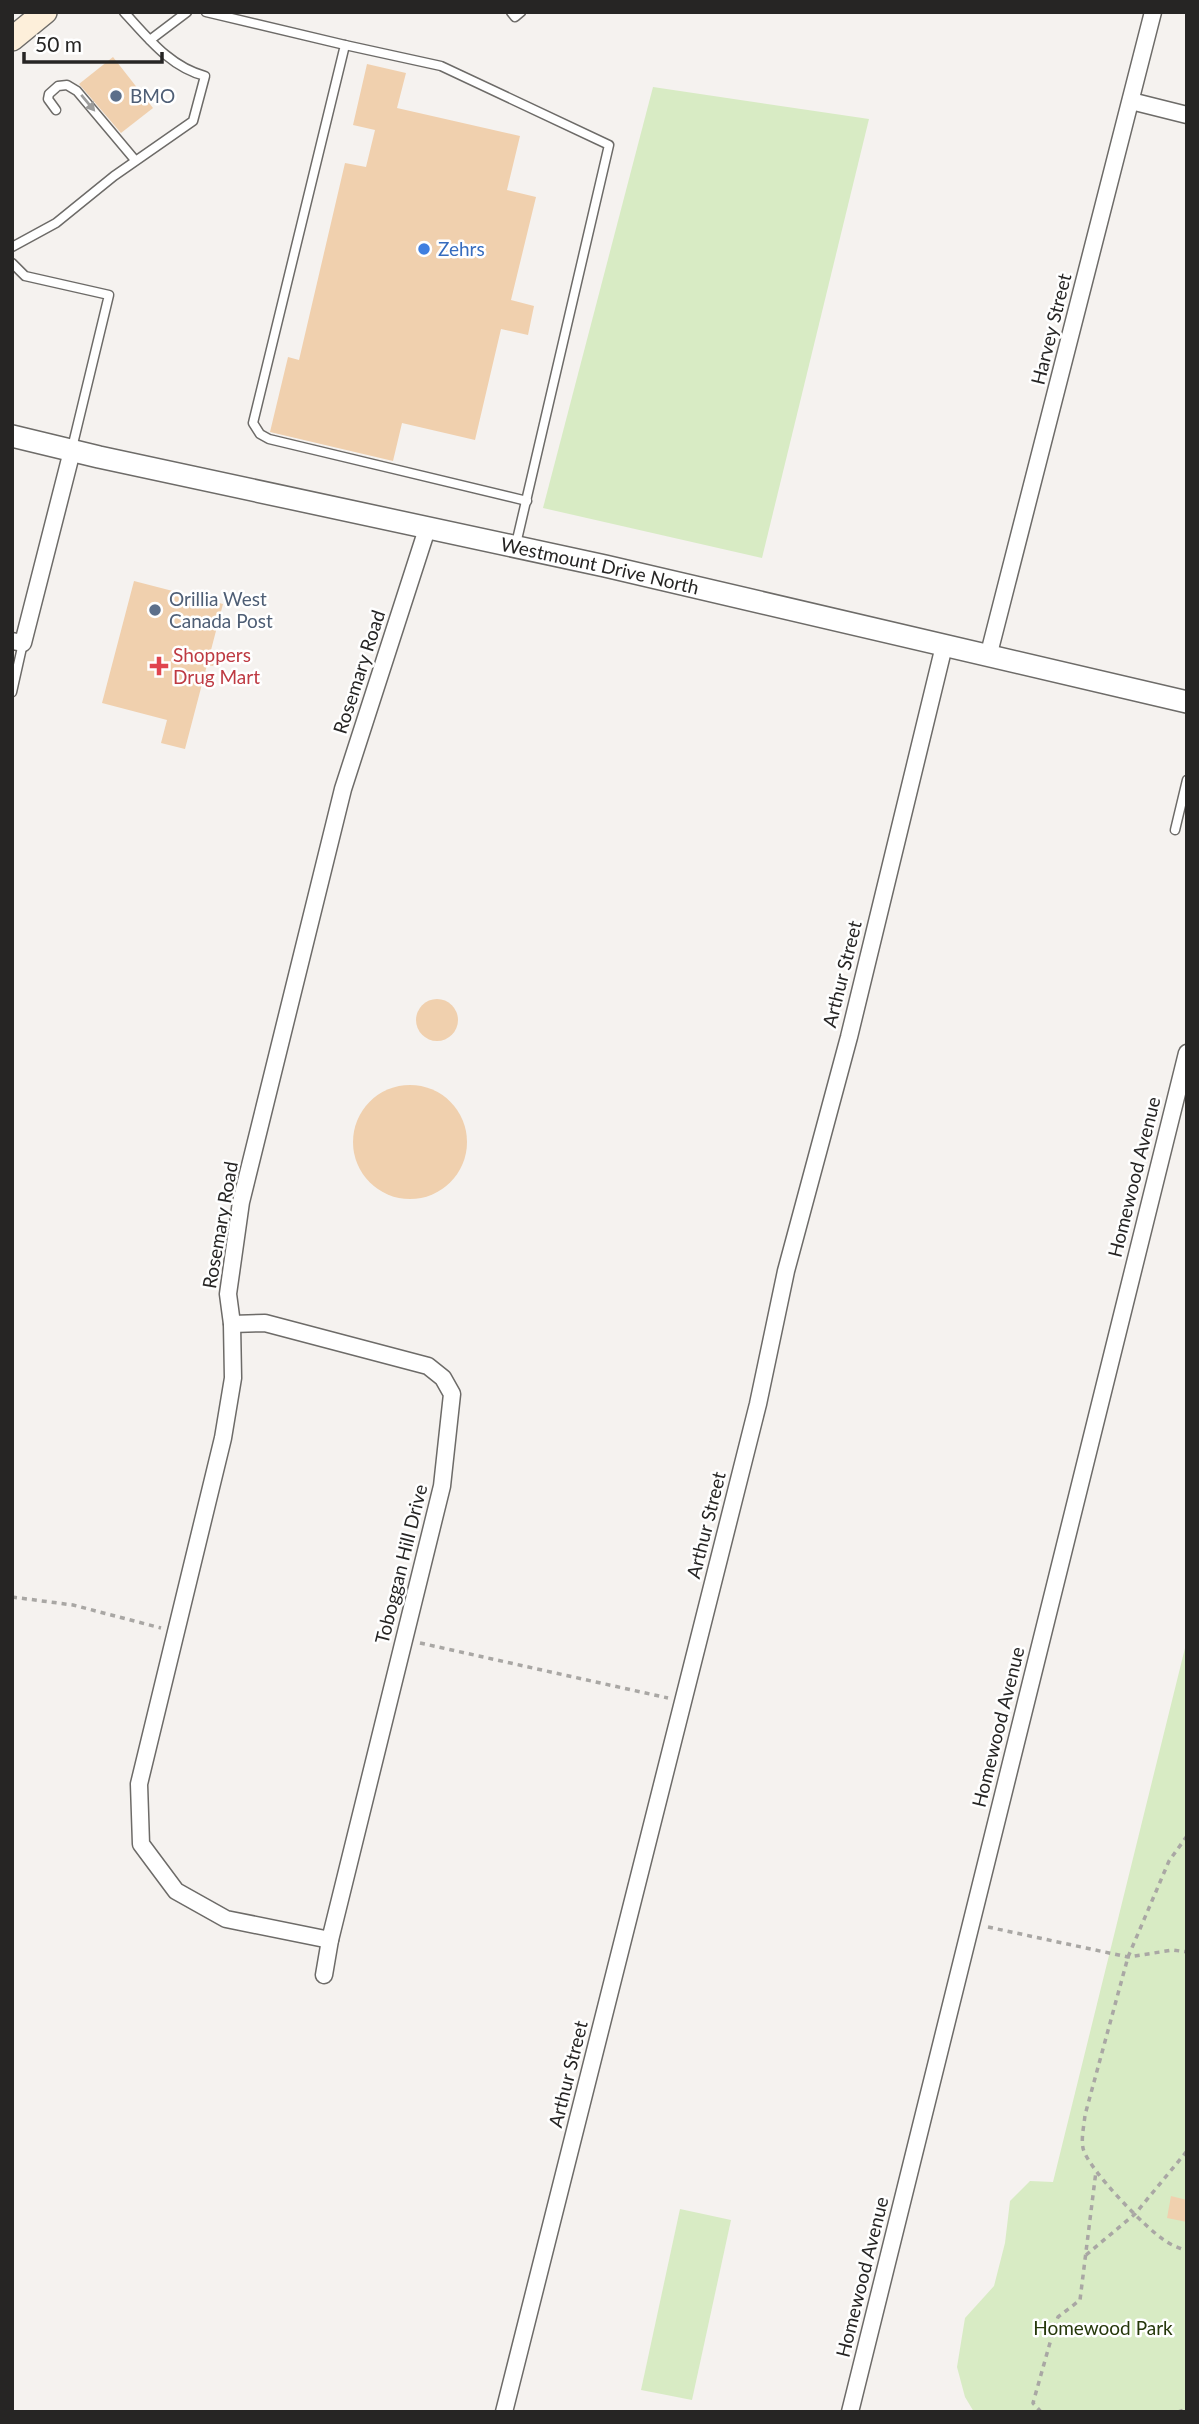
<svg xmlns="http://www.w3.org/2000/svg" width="1199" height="2424" font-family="Lato,sans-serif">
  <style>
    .green { fill: #d8ebc4 }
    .building { fill: #f0d0ae }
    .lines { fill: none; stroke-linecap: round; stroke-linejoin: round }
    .service-casing { stroke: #6d6b68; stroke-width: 11 }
    .minor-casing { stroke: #6d6b68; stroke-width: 19 }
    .tertiary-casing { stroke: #6d6b68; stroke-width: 24 }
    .secondary-casing { stroke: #6d6b68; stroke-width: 26 }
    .path { stroke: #a9a7a4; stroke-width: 3.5; stroke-dasharray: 5 5; stroke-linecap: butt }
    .service { stroke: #fff; stroke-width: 8 }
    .minor { stroke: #fff; stroke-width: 16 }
    .tertiary { stroke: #fff; stroke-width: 21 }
    .secondary { stroke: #fdefda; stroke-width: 23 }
    .oneway { fill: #9d9d9c }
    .service-dot { fill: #5c6f8a; stroke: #fff; stroke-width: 2.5 }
    .shop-dot { fill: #3f7fe0; stroke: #fff; stroke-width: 2.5 }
    .health-dot { fill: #e0444e; stroke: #fff; stroke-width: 2.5 }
    .labels { text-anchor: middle; stroke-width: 5; stroke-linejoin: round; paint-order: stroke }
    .service-label { font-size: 19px; fill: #4e5e75; stroke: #fff; text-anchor: start }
    .shop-label { font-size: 19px; fill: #366cbe; stroke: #fff; text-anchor: start }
    .street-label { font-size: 19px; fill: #262524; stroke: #fff }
    .health-label { font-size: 19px; fill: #be3a42; stroke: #fff; text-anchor: start }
    .park-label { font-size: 19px; fill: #26380b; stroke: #fff }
  </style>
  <rect width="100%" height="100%" fill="#f5f2ef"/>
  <g class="green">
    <path d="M653,87L869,119L762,558L543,508Z"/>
    <path d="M1185,1648L1187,1649V2412H974L965,2397L957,2367L965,2318L994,2286L1005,2243L1010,2201L1030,2181L1053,2182Z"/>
    <path d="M680,2209L731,2220L692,2400L641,2390Z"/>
  </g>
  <g class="building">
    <path d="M113,57L153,108L121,133L79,84Z"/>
    <path d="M367,64L406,73L397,108L520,136L507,190L536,197L511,300L534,306L528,335L501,329L475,440L402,423L393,461L270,432L288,357L299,360L345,163L366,167L375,130L353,125Z"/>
    <path d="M134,581L223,604L211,650L217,652L213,666L207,665L185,749L161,743L167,720L102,703Z"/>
    <circle cx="437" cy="1020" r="21"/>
    <circle cx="410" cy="1142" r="57"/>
    <path d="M1171,2196L1187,2200V2222L1167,2218Z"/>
  </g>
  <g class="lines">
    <defs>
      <g id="service">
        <path d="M206,12L345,45L253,423L260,434L269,439L527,501"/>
        <path d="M511,12L515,17L521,12"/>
        <path d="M150,40L187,12"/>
        <path d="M345,45L441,66L609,145L516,544"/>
        <path d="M56,110L48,99L49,94L58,86L67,85L77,91L135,160"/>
        <path d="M12,247L56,223L114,176L193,121L205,76C170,67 148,38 124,12"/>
        <path d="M12,263L25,276L109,295L72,448"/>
        <path d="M12,692L23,643"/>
        <path d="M1175,830L1187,780"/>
      </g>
      <g id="minor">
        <path d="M1131,101L1187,115"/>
        <path d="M12,641L23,643L72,451"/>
        <path d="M988,657L1153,12"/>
        <path d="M232,1324L265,1323L428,1366L443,1378L452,1394L442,1486L330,1940L324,1975"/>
        <path d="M330,1940L226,1919L176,1891L141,1844L139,1784L223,1438L233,1378L232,1324L228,1294L241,1202L343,789L427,529"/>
        <path d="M504,2412L758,1404L786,1271L849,1037L944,646"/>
        <path d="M850,2412L1187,1053"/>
      </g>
      <g id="tertiary">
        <path id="s1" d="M12,436L99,457L605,566L1187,702"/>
      </g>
      <path id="secondary" d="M12,39L45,12"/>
    </defs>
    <use href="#service" class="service-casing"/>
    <use href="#minor" class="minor-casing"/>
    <use href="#tertiary" class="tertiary-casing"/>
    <use href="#secondary" class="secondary-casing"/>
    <g class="path">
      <path d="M12,1597L73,1605L161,1628"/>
      <path d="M420,1643L668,1698"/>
      <path d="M1187,1836L1169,1861L1128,1957L1085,2115C1084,2126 1081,2138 1083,2148C1087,2168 1148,2231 1167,2242C1173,2246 1180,2248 1187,2251"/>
      <path d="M988,1927L1128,1957L1173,1950L1187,1952"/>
      <path d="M1086,2255L1135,2214L1187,2151"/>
      <path d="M1041,2412L1033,2403L1055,2325L1058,2317L1080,2300L1096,2171"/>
      <path d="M1178,2412L1187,2409"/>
    </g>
    <use href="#service" class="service"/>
    <use href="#minor" class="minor"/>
    <use href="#tertiary" class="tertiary"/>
    <use href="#secondary" class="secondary"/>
  </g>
  <defs><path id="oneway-solid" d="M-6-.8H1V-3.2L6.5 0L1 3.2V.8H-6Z" transform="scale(1.75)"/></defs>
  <use class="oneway" href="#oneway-solid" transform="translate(88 103) rotate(50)"/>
  <g class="service-dot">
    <circle cx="116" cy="96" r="7"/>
    <circle cx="155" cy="610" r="7"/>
  </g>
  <circle class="shop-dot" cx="424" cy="249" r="7"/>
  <path class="health-dot" d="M155.5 655.5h7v7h7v7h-7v7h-7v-7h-7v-7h7z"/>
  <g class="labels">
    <g class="service-label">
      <text x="130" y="103">BMO</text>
      <text x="169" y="606">Orillia West<tspan x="169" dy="22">Canada Post</tspan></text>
    </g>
    <g class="shop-label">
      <text x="438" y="256">Zehrs</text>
    </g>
    <g class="street-label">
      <text transform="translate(1051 329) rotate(-76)" y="7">Harvey Street</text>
      <text dy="7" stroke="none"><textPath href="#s1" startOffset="602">Westmount Drive North</textPath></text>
      <text transform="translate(359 672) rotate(-72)" y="7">Rosemary Road</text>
      <text transform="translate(842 974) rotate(-76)" y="7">Arthur Street</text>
      <text transform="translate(1134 1177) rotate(-76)" y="7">Homewood Avenue</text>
      <text transform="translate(220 1225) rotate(-80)" y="7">Rosemary Road</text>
      <text transform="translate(706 1525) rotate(-76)" y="7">Arthur Street</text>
      <text transform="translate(401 1564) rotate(-76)" y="7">Toboggan Hill Drive</text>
      <text transform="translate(998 1727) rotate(-76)" y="7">Homewood Avenue</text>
      <text transform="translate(568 2074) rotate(-76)" y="7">Arthur Street</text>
      <text transform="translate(862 2277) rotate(-76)" y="7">Homewood Avenue</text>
    </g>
    <g class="health-label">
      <text x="173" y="662">Shoppers<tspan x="173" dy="22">Drug Mart</tspan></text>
    </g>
    <g class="park-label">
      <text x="1103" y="2335">Homewood Park</text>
    </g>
  </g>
  <rect width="1199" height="2424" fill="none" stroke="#262524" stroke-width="28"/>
  <path d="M24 52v10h138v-10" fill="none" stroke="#262524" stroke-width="3.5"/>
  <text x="35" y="52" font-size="21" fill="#262524" stroke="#ffffff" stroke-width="5" paint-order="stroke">50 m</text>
</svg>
